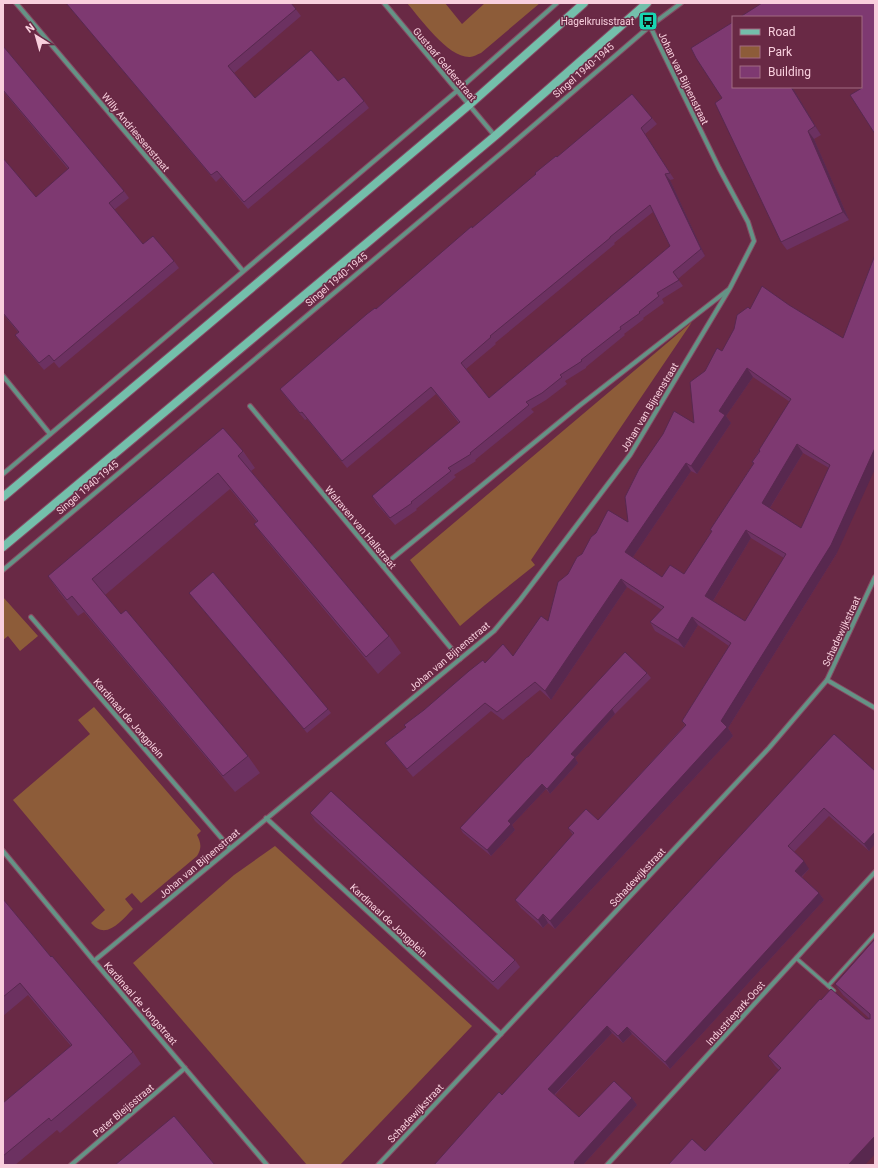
<svg xmlns="http://www.w3.org/2000/svg" width="878" height="1168" font-family="Roboto,sans-serif">
  <style>
    .green { fill: #8d5c39 }
    .lines { fill: none; stroke-linecap: round; stroke-linejoin: round }
    .service-casing { stroke: #864a63; stroke-width: 5 }
    .minor-casing { stroke: #864a63; stroke-width: 6 }
    .secondary-casing { stroke: #864a63; stroke-width: 10 }
    .service { stroke: #659386; stroke-width: 3 }
    .minor { stroke: #659386; stroke-width: 4 }
    .secondary { stroke: #74bfab; stroke-width: 8 }
    .wall { fill: #6c3161; fill-rule: evenodd }
    .shaded-wall { fill: #58284f }
    .building { fill: #7e3971; stroke: #58284f; fill-rule: evenodd }
    .labels { text-anchor: middle; stroke-width: 3; stroke-linejoin: round; paint-order: stroke }
    .poi-label { font-size: 10px; fill: #f8cfdd; stroke: #692945; text-anchor: end }
    .street-label { font-size: 10px; fill: #f8cfdd; stroke: #692945 }
  </style>
  <rect width="100%" height="100%" fill="#692945"/>
  <g class="green">
    <path d="M407,3H445L462,24L485,3H540L481,53C478,54 473,57 470,57C448,58 420,18 407,3Z"/>
    <path d="M692,322L531,560L535,565L485,605L460,626L410,560Z"/>
    <path d="M3,597L38,636L20,651L8,636L3,640Z"/>
    <path d="M94,707L201,831L197,835C201,843 202,848 197,856L141,903L132,893L125,899L133,909C121,921 106,941 91,923L105,910L13,800L90,734L78,720Z"/>
    <path d="M275,846L472,1026L340,1165H307L133,963L234,875Z"/>
  </g>
  <g class="lines">
    <defs>
      <g id="service">
        <path d="M796,958L834,991"/>
        <path d="M828,986L875,934"/>
      </g>
      <g id="minor">
        <path d="M16,3L243,271"/>
        <path d="M384,3L495,136"/>
        <path d="M3,376L50,434"/>
        <path d="M250,406L460,659"/>
        <path d="M3,474L457,91L557,3"/>
        <path d="M383,566L579,406L728,290"/>
        <path d="M3,570L505,150L650,26L681,3"/>
        <path d="M31,617L230,848"/>
        <path d="M827,680L875,708"/>
        <path d="M266,818L501,1034"/>
        <path d="M3,851L94,961L267,1165"/>
        <path d="M94,961L494,631L520,600L630,455L730,288L754,241L748,222L719,168L650,26"/>
        <path d="M71,1165L185,1068"/>
        <path d="M378,1165L769,748L827,680L875,577"/>
        <path d="M607,1165L875,872"/>
      </g>
      <g id="secondary">
        <path d="M3,497L469,105L584,3"/>
        <path d="M3,547L495,136L647,3"/>
      </g>
    </defs>
    <use href="#service" class="service-casing"/>
    <use href="#minor" class="minor-casing"/>
    <use href="#secondary" class="secondary-casing"/>
    <use href="#service" class="service"/>
    <use href="#minor" class="minor"/>
    <use href="#secondary" class="secondary"/>
  </g>
  <g class="wall">
    <path d="M66,3H291L301,16L234,73L255,98L338,81L364,101L369,108L248,209L221,177L216,182Z"/>
    <path d="M3,46L124,191L129,198L114,210L143,244L174,261L179,268L59,368L54,362L44,370L20,342L15,335L18,332L3,314V158L36,197L68,169L3,91Z"/>
    <path d="M733,87H792L821,135L814,139L849,220L787,250L781,242L722,98Z"/>
    <path d="M652,118L657,124L645,134L674,179L670,180L705,256L678,279L683,286L662,299L664,303L643,318L644,319L624,334L625,335L586,367V368L565,381L567,384L546,400L531,409L534,412L475,460L476,461L454,475L456,477L416,509L417,510L395,525L376,503L372,496L459,423L436,394L347,468L307,419L305,420L285,396L280,389L557,157ZM653,212L670,246L489,398L466,369L496,344L495,343L615,244L614,243Z"/>
    <path d="M789,305L843,338L837,553L728,728L733,736L555,929L548,923L543,928L521,908L515,900L573,835L568,828L598,820L685,725L682,721L729,646L698,625L684,648L655,631L650,622L662,610L627,587L551,700L540,690L503,720L491,711L413,777L391,751L385,743L406,727L424,710L485,663L513,656L548,621L568,574L628,522L694,423L705,371L722,351L750,309ZM753,377L790,402L759,450V451L752,462L753,464L710,530L712,532L684,574L662,577L633,557L691,471L697,474L731,423L726,416ZM803,453L829,468L801,528L770,508ZM751,538L784,558L745,621L713,601Z"/>
    <path d="M243,451L255,468L251,471L389,636L401,653L378,674L266,540L254,524L257,522L230,489L211,505L105,595L121,614L248,756L260,773L235,792L84,612L78,616L59,592L48,576Z"/>
    <path d="M189,593L328,709L331,713L307,733Z"/>
    <path d="M647,673L651,678L615,714L575,758L578,763L550,794L546,789L512,825L515,830L491,856L463,833L460,828L528,757Z"/>
    <path d="M834,734L875,771V844L869,851L829,816L794,852L809,869L802,877L819,893L824,900L670,1069L632,1034L623,1043L612,1033L555,1095L579,1117L632,1098L637,1105L583,1165L502,1095Z"/>
    <path d="M310,813L515,960L520,967L498,990L315,821Z"/>
    <path d="M3,899L51,957L133,1052L141,1064L60,1133L57,1130L15,1165H3V1103L71,1046L28,995L3,1016Z"/>
    <path d="M875,939L865,1165L705,1151L779,1070L775,1066L768,1056L821,1000L866,1019H870L843,995L835,984Z"/>
  </g>
  <g class="shaded-wall">
    <path d="M791,87H792L821,135L815,126Z"/>
    <path d="M808,131L814,139L849,220L843,212Z"/>
    <path d="M665,174L670,180L705,256L701,249Z"/>
    <path d="M747,368L753,377L726,416L731,423L697,474L691,466L719,411Z"/>
    <path d="M797,444L803,453L768,511L762,503Z"/>
    <path d="M875,448V469L837,553L728,728L733,736L555,929L550,921L721,721Z"/>
    <path d="M686,463L691,471L631,560L625,552Z"/>
    <path d="M746,530L751,538L711,604L705,596Z"/>
    <path d="M621,579L627,587L551,700L545,691Z"/>
    <path d="M692,617L698,625L684,648L678,640Z"/>
    <path d="M612,709L615,714L575,758L578,763L550,794L547,789L571,754Z"/>
    <path d="M542,784L546,789L512,825L515,830L491,856L487,850L508,821Z"/>
    <path d="M875,832V844L869,851L864,844Z"/>
    <path d="M804,861L809,869L800,878L795,871Z"/>
    <path d="M819,893L824,900L670,1069L665,1062Z"/>
    <path d="M543,914L548,923L543,928L538,920Z"/>
    <path d="M607,1026L612,1033L553,1096L548,1089Z"/>
    <path d="M627,1027L632,1034L623,1043L618,1036Z"/>
    <path d="M632,1098L637,1105L583,1165H573L574,1162Z"/>
    <path d="M875,1136V1154L865,1165H850L849,1164Z"/>
  </g>
  <g class="building">
    <path d="M66,3H291L296,9L228,66L255,98L311,50L338,81L344,77L364,101L244,202L217,171L211,175Z"/>
    <path d="M762,3H875V134L850,95L862,88L861,86V17H740Z"/>
    <path d="M733,22V87H791L815,126L808,131L843,212L781,242L715,103L722,98L696,58L691,48Z"/>
    <path d="M3,46L124,191L109,203L143,244L153,236L174,261L54,361L49,355L39,363L15,335L19,332L3,313V191L4,190H3V158L36,197L69,168L3,90Z"/>
    <path d="M632,94L652,118L641,128L670,173L665,174L701,249L673,272L679,280L657,293L659,296L639,312L640,313L620,327L621,329L581,360L582,361L560,375L562,377L542,393L526,402L529,405L470,453L471,454L448,468L451,471L411,502L412,503L390,518L372,496L460,422L431,387L342,461L302,412L300,413L280,389L367,314L375,308L376,309L472,226V228L536,174L535,173L556,156L557,157ZM650,205L670,246L489,398L461,363L491,337L490,336L610,238V237Z"/>
    <path d="M875,255V448L831,545L721,721L727,727L550,921L543,914L538,920L515,900L574,833L568,828L586,809L598,820L686,725L682,721L731,643L692,617L678,640L650,622L664,607L621,579L545,691L535,682L497,712L485,703L407,769L385,743L406,727L404,725L424,710L469,671L483,660L485,663L503,644L513,656L541,616L548,621L558,582L568,574L577,557L582,554L591,537L596,533L608,510L628,522L625,497L639,469L663,434L674,411L694,423L690,382L705,371L717,348L722,351L734,329L737,315L748,307L750,309L762,286L789,305L843,338ZM747,368L791,399L759,450L760,451L752,462L754,463L710,530L712,531L684,574L670,565L662,577L625,552L686,463L691,466L725,415L719,411ZM797,444L830,465L801,528L762,503ZM746,530L786,554L745,621L705,596Z"/>
    <path d="M223,428L243,451L238,456L389,636L366,657L254,524L258,521L218,473L199,489L92,579L121,614L126,610L248,756L223,776L72,596L67,600L48,576Z"/>
    <path d="M213,572L328,709L304,729L189,593Z"/>
    <path d="M625,652L647,673L612,709L571,754L575,757L547,789L542,784L508,821L511,824L487,850L460,828L527,757H528Z"/>
    <path d="M834,734L875,771V832L864,844L824,808L788,846L804,861L795,871L819,893L665,1062L627,1027L618,1036L607,1026L548,1089L579,1117L614,1081L632,1098L574,1162L575,1163L573,1165H434L499,1092L502,1095Z"/>
    <path d="M331,791L515,960L493,982L310,813Z"/>
    <path d="M3,899L51,957L52,956L133,1052L51,1121L49,1118L3,1156V1103L72,1045L20,983L3,997Z"/>
    <path d="M875,939V1136L849,1164L851,1165H668L692,1139L705,1151L781,1068L768,1056L820,999L821,1000L831,989L866,1019H870V1014L835,984Z"/>
    <path d="M174,1116L215,1165H115Z"/>
  </g>
  <defs>
    <symbol id="bus-square" viewBox="-11 -11 22 22"><rect x="-9" y="-9" width="18" height="18" rx="4" fill="#18d5b2" stroke="#692945"/><path d="M-5-6H5V4H4V6H2V4H-2V6H-4V4H-5ZM-3.5-4V0h7V-4ZM-3.5 1.2v1.5H-2V1.2ZM2 1.2v1.5H3.5V1.2Z" fill="#111"/></symbol>
  </defs>
  <g fill-rule="evenodd">
    <use href="#bus-square" x="637" y="10" width="22" height="22"/>
  </g>
  <g class="labels">
    <g class="poi-label">
      <text x="634" y="25">Hagelkruisstraat</text>
    </g>
    <g class="street-label">
      <text transform="translate(445 64) rotate(50)" y="4">Gustaaf Gelderstraat</text>
      <text transform="translate(583 70) rotate(-41)" y="4">Singel 1940-1945</text>
      <text transform="translate(684 78) rotate(64)" y="4">Johan van Bijnenstraat</text>
      <text transform="translate(136 132) rotate(50)" y="4">Willy Andriessenstraat</text>
      <text transform="translate(336 279) rotate(-40)" y="4">Singel 1940-1945</text>
      <text transform="translate(649 407) rotate(-59)" y="4">Johan van Bijnenstraat</text>
      <text transform="translate(87 487) rotate(-40)" y="4">Singel 1940-1945</text>
      <text transform="translate(361 527) rotate(50)" y="4">Walraven van Hallstraat</text>
      <text transform="translate(841 631) rotate(-65)" y="4">Schadewijkstraat</text>
      <text transform="translate(449 656) rotate(-40)" y="4">Johan van Bijnenstraat</text>
      <text transform="translate(129 718) rotate(49)" y="4">Kardinaal de Jongplein</text>
      <text transform="translate(199 863) rotate(-40)" y="4">Johan van Bijnenstraat</text>
      <text transform="translate(637 877) rotate(-47)" y="4">Schadewijkstraat</text>
      <text transform="translate(389 920) rotate(43)" y="4">Kardinaal de Jongplein</text>
      <text transform="translate(141 1003) rotate(49)" y="4">Kardinaal de Jongstraat</text>
      <text transform="translate(735 1013) rotate(-48)" y="4">Industriepark-Oost</text>
      <text transform="translate(123 1110) rotate(-40)" y="4">Pater Bleijsstraat</text>
      <text transform="translate(415 1113) rotate(-47)" y="4">Schadewijkstraat</text>
    </g>
  </g>
  <rect width="878" height="1168" fill="none" stroke="#f8cfdd" stroke-width="8"/>
  <rect x="732" y="16" width="130" height="72" fill="#692945" stroke="#a26b82"/>
  <rect x="740" y="29" width="20" height="6" fill="#74bfab" stroke="#a26b82"/>
  <text x="768" y="36" font-size="12" fill="#f8cfdd">Road</text>
  <rect x="740" y="46" width="20" height="12" fill="#8d5c39" stroke="#a26b82"/>
  <text x="768" y="56" font-size="12" fill="#f8cfdd">Park</text>
  <rect x="740" y="66" width="20" height="12" fill="#7e3971" stroke="#a26b82"/>
  <text x="768" y="76" font-size="12" fill="#f8cfdd">Building</text>
  <g transform="translate(36 36) rotate(323)" stroke="#692945" stroke-width="3" paint-order="stroke">
  <path d="M0-3L7 15L0 10L-7 15Z" fill="#f8cfdd"/>
  <text y="-6" font-size="11" font-weight="bold" text-anchor="middle" fill="#f8cfdd">N</text>
  </g>
</svg>
